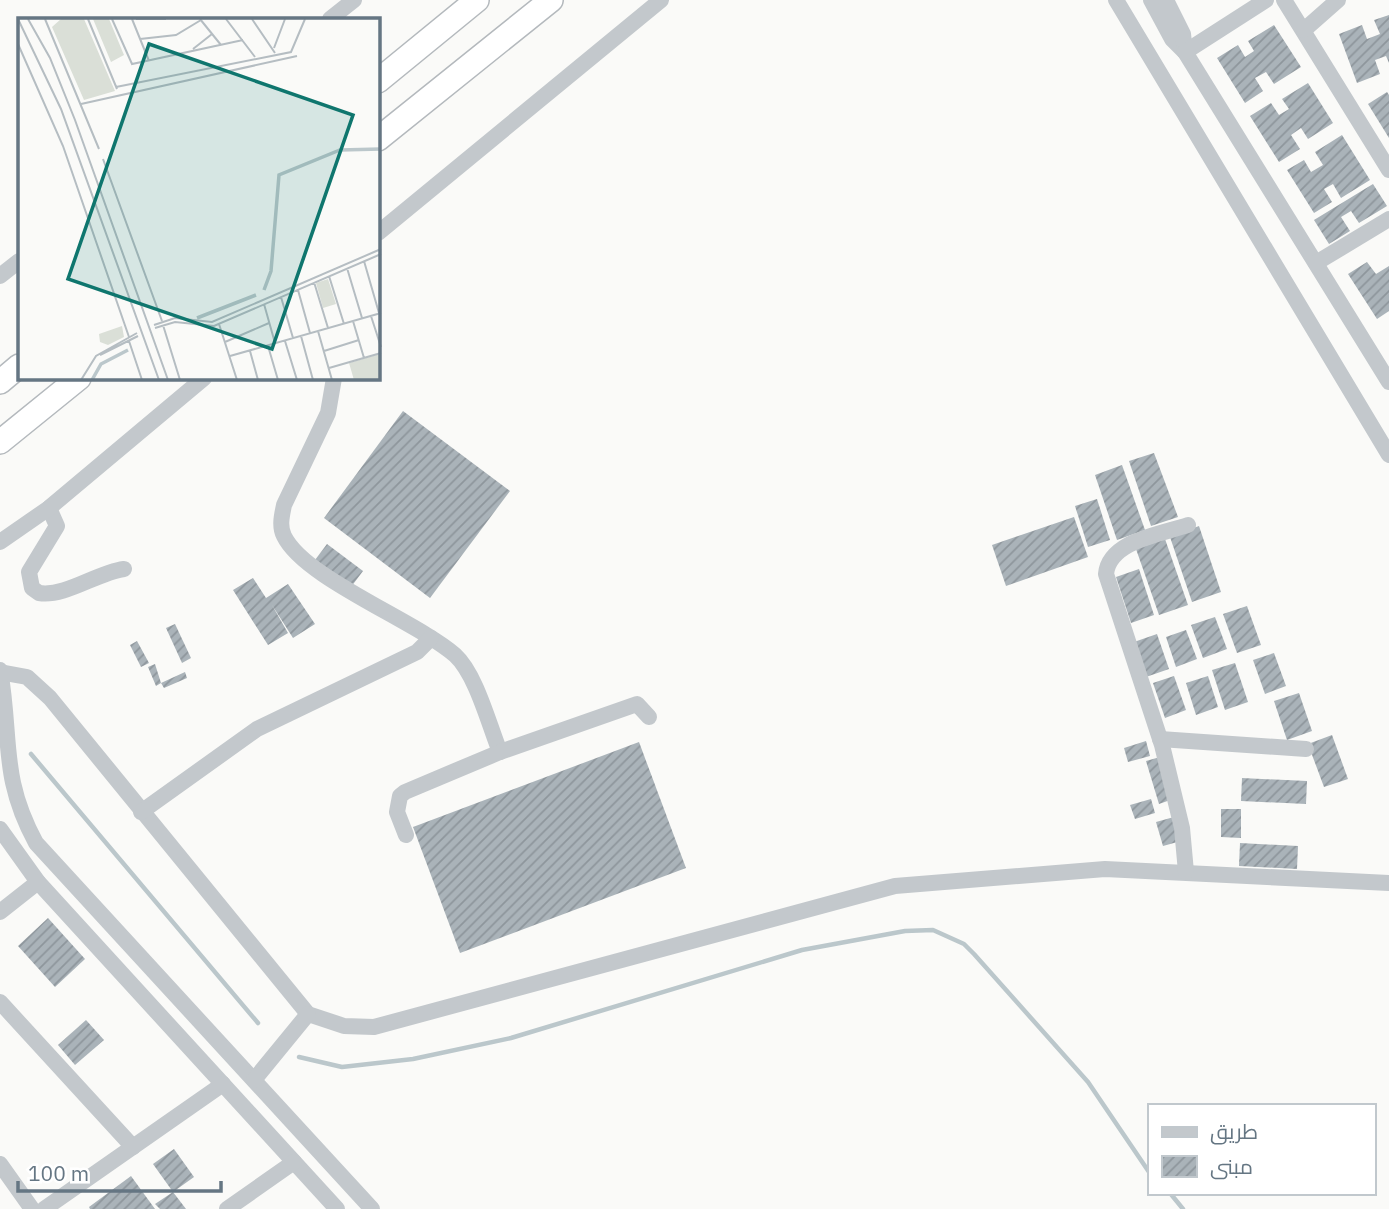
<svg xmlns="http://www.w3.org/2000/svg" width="1389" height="1209" font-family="'IBM Plex Sans',Cairo,sans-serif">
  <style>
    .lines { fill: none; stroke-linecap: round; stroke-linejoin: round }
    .stream { stroke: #bbc7cb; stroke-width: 4.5 }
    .building { fill: url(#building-hatch) }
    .highway-casing { stroke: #b4b9bd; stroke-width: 26 }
    .minor { stroke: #c3c8cc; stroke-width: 16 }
    .highway { stroke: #fff; stroke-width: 23 }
    .inset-river { fill: none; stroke: #bbc7cb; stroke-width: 3.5 }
    .inset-road { fill: none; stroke: #b5bdc2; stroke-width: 2 }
    .view { fill: #0f766e; fill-opacity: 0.15; stroke: #0f766e; stroke-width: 3.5 }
    .inset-edge { fill: none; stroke: #657683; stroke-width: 3.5 }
  </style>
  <defs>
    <pattern id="building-hatch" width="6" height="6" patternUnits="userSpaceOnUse" patternTransform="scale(1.75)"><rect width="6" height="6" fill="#aab3b9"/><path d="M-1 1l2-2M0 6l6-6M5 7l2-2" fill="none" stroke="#8e969c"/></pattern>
  </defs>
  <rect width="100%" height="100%" fill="#fafaf8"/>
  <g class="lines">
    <g class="stream">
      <path d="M31,754L258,1023"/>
      <path d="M299,1057L342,1067L413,1059L511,1038L802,950L905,931L933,930L964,944L974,954L1088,1082L1149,1172"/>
      <path d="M1170,1193L1183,1209"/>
    </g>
  </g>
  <g class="building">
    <path d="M1389,15V63L1386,56L1375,60L1380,74L1357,83L1339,34L1362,25L1367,39L1380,34L1374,20Z"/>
    <path d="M1274,25L1301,67L1274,84L1266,72L1255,78L1263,91L1245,103L1217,58L1238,45L1245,57L1254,51L1248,41Z"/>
    <path d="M1308,83L1333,123L1308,139L1301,128L1291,135L1300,149L1279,162L1250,116L1271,103L1279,115L1289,109L1282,99Z"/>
    <path d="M1387,92L1389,95V138L1368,104Z"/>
    <path d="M1342,135L1370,180L1341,198L1333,184L1324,189L1332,202L1314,213L1287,170L1304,160L1311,172L1323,165L1315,152Z"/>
    <path d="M1373,184L1387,206L1359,223L1351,211L1341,217L1350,231L1329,244L1314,220Z"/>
    <path d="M1367,262L1376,274L1389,266V311L1377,319L1348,274Z"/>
    <path d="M403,411L510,491L430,598L324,518Z"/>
    <path d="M1154,453L1178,517L1151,526L1129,461Z"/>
    <path d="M1122,465L1145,530L1117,540L1095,475Z"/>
    <path d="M1097,499L1110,540L1088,547L1075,506Z"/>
    <path d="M1074,517L1088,557L1006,586L992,545Z"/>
    <path d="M1199,526L1221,592L1192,602L1170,537Z"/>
    <path d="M1165,539L1188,605L1159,615L1136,549Z"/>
    <path d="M327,544L363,571L351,587L315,560Z"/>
    <path d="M1139,569L1154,615L1131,623L1116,577Z"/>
    <path d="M253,578L266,598L288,584L315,624L293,638L272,605L288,633L268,645L233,590Z"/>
    <path d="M1247,606L1261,645L1237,653L1223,614Z"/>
    <path d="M1215,617L1227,649L1203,658L1191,625Z"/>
    <path d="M175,624L191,658L182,663L166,628Z"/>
    <path d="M1186,630L1197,659L1176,667L1166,637Z"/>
    <path d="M1157,634L1169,669L1146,677L1134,642Z"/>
    <path d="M137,641L149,663L141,667L130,645Z"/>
    <path d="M1274,653L1286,686L1265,694L1253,660Z"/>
    <path d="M1235,663L1248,702L1225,710L1212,670Z"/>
    <path d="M155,664L161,683L185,672L187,678L164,688L161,683L156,686L148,667Z"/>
    <path d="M1174,676L1186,710L1165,718L1153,683Z"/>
    <path d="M1208,676L1218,707L1196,715L1186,683Z"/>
    <path d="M1299,693L1312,731L1287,740L1274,701Z"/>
    <path d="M1332,735L1348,779L1324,787L1308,744Z"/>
    <path d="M1146,741L1150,756L1128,762L1124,748Z"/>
    <path d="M639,742L686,868L460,953L413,827Z"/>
    <path d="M1160,757L1173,799L1159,804L1146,761Z"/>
    <path d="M1242,778L1307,781L1306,804L1241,801Z"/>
    <path d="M1151,799L1155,813L1135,819L1130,805Z"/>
    <path d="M1221,809H1241V838L1221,837Z"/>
    <path d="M1174,817L1181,841L1163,846L1156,822Z"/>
    <path d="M1240,843L1298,846L1297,869L1239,866Z"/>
    <path d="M48,918L85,959L55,987L18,946Z"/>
    <path d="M86,1020L104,1040L75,1065L58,1045Z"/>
    <path d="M174,1149L194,1177L173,1192L153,1164Z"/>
    <path d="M131,1176L155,1209H90L89,1207Z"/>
    <path d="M173,1192L186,1209H160L155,1204Z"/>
  </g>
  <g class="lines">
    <defs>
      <g id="highway">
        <path d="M378,81L477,0"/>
        <path d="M378,139L551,0"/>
        <path d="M0,382L19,366"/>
        <path d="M0,442L79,378"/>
      </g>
    </defs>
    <use href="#highway" class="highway-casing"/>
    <g class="minor">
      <path d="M1116,0L1389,455"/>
      <path d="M1151,0L1172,39L1185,52L1389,382"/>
      <path d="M1166,0L1183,34L1185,52"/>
      <path d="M1284,0L1389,170"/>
      <path d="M330,19L354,0"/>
      <path d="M1304,30L1338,0"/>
      <path d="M1185,52L1266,0"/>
      <path d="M378,233L661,0"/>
      <path d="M1316,263L1389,219"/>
      <path d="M0,276L19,261"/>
      <path d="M334,378L328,413L284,505C282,515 279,526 284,536C304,578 416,621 455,655C476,674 489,725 500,752"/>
      <path d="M49,508L57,526L29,572L32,588L39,593C66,597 96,573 124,569"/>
      <path d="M0,542L49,508L204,378"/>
      <path d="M0,670C12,739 0,777 36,843L372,1209"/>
      <path d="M0,672L27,677L50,698L308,1014L344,1026L374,1027L895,886L1105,869L1389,883"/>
      <path d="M1160,739L1306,749"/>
      <path d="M141,812L257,729L417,652L431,638"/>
      <path d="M0,829L38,882L337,1209"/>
      <path d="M406,835L397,812L400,796L405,792L500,752L637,704L649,717"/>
      <path d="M1186,872L1182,828L1162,745L1106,574C1109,541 1161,534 1188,525"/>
      <path d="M0,912L38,882"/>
      <path d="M0,1002L133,1147"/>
      <path d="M254,1080L308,1014"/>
      <path d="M0,1164L32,1209"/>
      <path d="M44,1209L223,1084"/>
      <path d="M227,1209L294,1162"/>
    </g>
    <use href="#highway" class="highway"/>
  </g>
  <g transform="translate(18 18)">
    <rect width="362" height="362" fill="#fafaf8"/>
    <path d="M310,261L318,286L305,290L298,265ZM104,308L106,319L90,327L82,324L81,316ZM362,336V362H336L331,345Z" fill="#dadfd7"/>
    <path d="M43,1H66L97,73L66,82L34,9ZM75,1H91L106,37L93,44Z" fill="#dadfd7"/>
    <path class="inset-river" d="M246,272L253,253L261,157L322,132L363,131M179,300L238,277M74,362L83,346L110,332"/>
    <path class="inset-road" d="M0,1L43,91L141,362M10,1L32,40L57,102L150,362M27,1L81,131M70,1L99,71M94,1L114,46L225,22M114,1L131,43M118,1H148M182,1L203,27M208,1L237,39M234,1L257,35M122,21L158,17L183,2M0,26L45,128L111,319M256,30L267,1M175,31L194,16M98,69L273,34L287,1M63,86L279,38M85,141L144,303M346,243L361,295M329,250L344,300M311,258L326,306M296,264L310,310M280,272L292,315M263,279L275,320M246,286L257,325M353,298L363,329M335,303L346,340M201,306L219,362M136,307L157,300L194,304L363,231M145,307L162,362M137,310L157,304L196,308L363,236M300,313L314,362M283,318L295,362M111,323L124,362M267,323L279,362M207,324L251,305M250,328L260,362M232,333L240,362M306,333L341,322M82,337L120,318M212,338L363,295M311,350L363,335M63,362L78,338L119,315"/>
    <path class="view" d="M131,26L335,97L254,331L50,261Z"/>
    <rect width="362" height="362" class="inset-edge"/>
  </g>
  <rect x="1148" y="1104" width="228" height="91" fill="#ffffff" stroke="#c1c8cd" stroke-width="2"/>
  <rect x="1162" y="1127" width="35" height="10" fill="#c3c8cc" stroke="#c1c8cd" stroke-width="2"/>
  <text x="1210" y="1139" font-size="21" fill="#657683">طريق</text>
  <rect x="1162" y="1156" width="35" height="21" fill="url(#building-hatch)" stroke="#c1c8cd" stroke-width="2"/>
  <text x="1210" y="1174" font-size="21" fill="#657683">مبنى</text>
  <path d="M18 1181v10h203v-10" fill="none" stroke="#657683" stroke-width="3.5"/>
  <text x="28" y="1181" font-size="21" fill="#657683" stroke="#ffffff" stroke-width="5" paint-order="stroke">100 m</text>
</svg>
